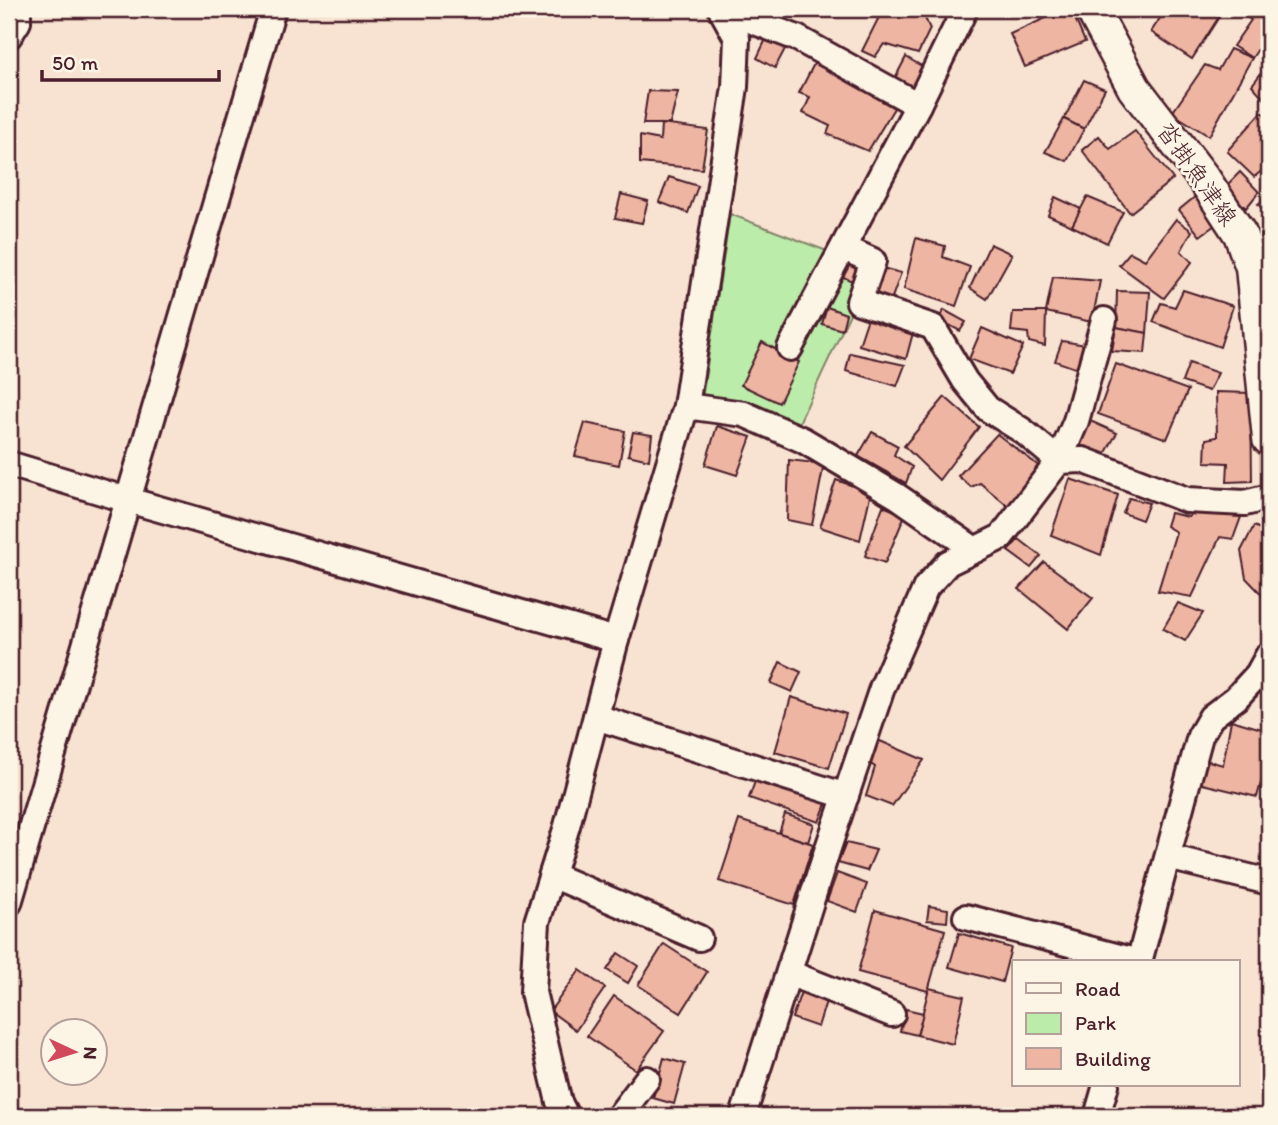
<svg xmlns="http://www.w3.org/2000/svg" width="1278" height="1125" font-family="Itim,'Klee One',sans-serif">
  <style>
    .green { fill: #bcecaa; stroke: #83866a; stroke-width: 2 }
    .building { fill: #edb5a2; stroke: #4a1f2b; stroke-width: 2 }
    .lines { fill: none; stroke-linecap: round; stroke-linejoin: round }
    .minor-casing { stroke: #4a1f2b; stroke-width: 30 }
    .major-casing { stroke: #4a1f2b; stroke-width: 37 }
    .minor { stroke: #fcf5e5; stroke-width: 24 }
    .major { stroke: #fcf5e5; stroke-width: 32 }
    .labels { text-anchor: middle; stroke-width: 6; stroke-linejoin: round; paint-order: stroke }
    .street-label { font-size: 24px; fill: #4a1f2b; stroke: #fcf5e5 }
  </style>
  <rect width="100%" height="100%" fill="#f8e2d1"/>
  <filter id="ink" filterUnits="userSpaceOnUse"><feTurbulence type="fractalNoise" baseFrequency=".0143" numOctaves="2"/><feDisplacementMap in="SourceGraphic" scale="14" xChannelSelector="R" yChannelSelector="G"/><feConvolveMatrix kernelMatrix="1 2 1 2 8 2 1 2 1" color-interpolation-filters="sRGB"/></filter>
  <g filter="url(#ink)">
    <path class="green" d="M730,214L832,253L870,271L798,425L702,399Z"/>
    <g class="building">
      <path d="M883,9H921L930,29L918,54L884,44L875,57L862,51Z"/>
      <path d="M1066,9H1071L1085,42L1025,67L1010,34Z"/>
      <path d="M1166,9H1224L1192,59L1151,32Z"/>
      <path d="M1233,9H1269V33L1252,58L1233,46L1251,20Z"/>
      <path d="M766,39L786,47L775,68L757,58Z"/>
      <path d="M1230,49L1252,58L1209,136L1172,113L1205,65L1218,70Z"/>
      <path d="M906,57L925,68L917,92L894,80Z"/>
      <path d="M815,62L894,108L868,151L827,134L830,126L803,113L810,97L799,93Z"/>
      <path d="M1269,63V104L1252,85Z"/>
      <path d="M1084,80L1105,89L1084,129L1064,119Z"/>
      <path d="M648,91L678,92L670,124H643Z"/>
      <path d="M1262,112L1269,118V165L1254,177L1227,151Z"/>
      <path d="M1064,119L1084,129L1067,161L1045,152Z"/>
      <path d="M661,124L708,130L702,169L640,163V136L660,140Z"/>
      <path d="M1135,131L1173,179L1130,213L1082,150L1099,136L1110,149Z"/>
      <path d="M1240,172L1259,192L1246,208L1224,188Z"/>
      <path d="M669,177L698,186L688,213L659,202Z"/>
      <path d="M621,194L648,201L642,223L615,218Z"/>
      <path d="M1196,196L1215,225L1200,236L1179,210Z"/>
      <path d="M1269,196V217L1258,204Z"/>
      <path d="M1055,197L1081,209L1072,226L1048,215Z"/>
      <path d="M1087,197L1123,212L1107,243L1072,226Z"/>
      <path d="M1176,219L1192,231L1181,251L1192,262L1164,298L1119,265L1130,252L1145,260Z"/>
      <path d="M916,238L945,246L943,257L970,267L956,306L904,289Z"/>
      <path d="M990,244L1012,254L987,299L970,288Z"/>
      <path d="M848,261L860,266L852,281L841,276Z"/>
      <path d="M882,268L901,273L890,303L873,299Z"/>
      <path d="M1053,277L1100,281L1092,322L1046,312Z"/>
      <path d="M1183,290L1233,306L1220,347L1153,322L1161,303L1175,307Z"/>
      <path d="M1117,291L1150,292L1147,333L1116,327Z"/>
      <path d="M827,307L846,314L842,330L822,324Z"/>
      <path d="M944,310L966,322L960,331L940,320Z"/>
      <path d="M1013,312H1046L1045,346L1029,342L1028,333L1011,331Z"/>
      <path d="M869,315L914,329L906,359L859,345Z"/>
      <path d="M1116,327L1147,333L1145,353L1112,351Z"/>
      <path d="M982,328L1023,346L1010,374L969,359Z"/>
      <path d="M1062,341L1086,345L1078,369L1055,361Z"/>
      <path d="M762,342L799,362L779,403L741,385Z"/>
      <path d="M850,353L905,365L897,386L846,371Z"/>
      <path d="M1189,363L1218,373L1209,391L1182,382Z"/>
      <path d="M1116,364L1188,390L1167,439L1098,414Z"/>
      <path d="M1216,392L1251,393L1252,481L1227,482L1228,463L1205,462L1206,439L1217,437Z"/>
      <path d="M945,397L979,427L939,480L904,446Z"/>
      <path d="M1088,420L1117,433L1104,456L1079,445Z"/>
      <path d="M585,423L625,431L619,465L575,456Z"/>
      <path d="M717,426L751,437L737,475L705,465Z"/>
      <path d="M633,432L652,435L649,460L628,455Z"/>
      <path d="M872,432L898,446L894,455L912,467L906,483L858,456Z"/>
      <path d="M997,434L1040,467L1008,506L980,483L971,487L958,476Z"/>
      <path d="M789,460L824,464L812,525L787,520Z"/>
      <path d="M1070,479L1118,495L1101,555L1051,535Z"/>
      <path d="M836,480L871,492L860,540L820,527Z"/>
      <path d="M1129,498L1149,503L1142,520L1123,513Z"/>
      <path d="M883,506L905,515L885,563L865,556Z"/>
      <path d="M1192,512L1241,517L1233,539L1220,537L1192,597L1158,591L1176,532L1166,526L1170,513L1189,517Z"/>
      <path d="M1254,526L1269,533V602L1246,578L1241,551Z"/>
      <path d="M1019,539L1041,556L1031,568L1008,551Z"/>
      <path d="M1044,562L1093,598L1068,629L1019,589Z"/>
      <path d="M1178,603L1203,613L1185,641L1163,629Z"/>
      <path d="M780,662L801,672L792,692L771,683Z"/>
      <path d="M791,697L846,714L829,768L775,752Z"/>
      <path d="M1231,720L1269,731V755L1257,797L1194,782L1201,759L1223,765Z"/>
      <path d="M880,741L924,760L892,806L866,796L875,767L866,761Z"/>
      <path d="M757,776L827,801L819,822L749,798Z"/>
      <path d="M785,814L814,824L808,842L779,833Z"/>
      <path d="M739,820L813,844L794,905L719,881Z"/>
      <path d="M846,843L876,850L867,871L838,863Z"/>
      <path d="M837,873L867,884L857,912L827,901Z"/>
      <path d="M929,906L948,909L947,922L927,920Z"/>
      <path d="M875,910L945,930L928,991L858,972Z"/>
      <path d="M959,933L1011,948L1002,982L949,967Z"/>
      <path d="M664,944L707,972L681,1013L638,985Z"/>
      <path d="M618,953L638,966L628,983L607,970Z"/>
      <path d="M580,970L605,988L576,1030L550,1011Z"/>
      <path d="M929,988L964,996L953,1044L917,1035Z"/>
      <path d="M802,989L827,998L818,1027L792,1018Z"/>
      <path d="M614,996L664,1031L636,1070L587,1036Z"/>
      <path d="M906,1009L923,1013L917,1035L900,1031Z"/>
      <path d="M664,1058L685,1064L674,1104L653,1098Z"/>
    </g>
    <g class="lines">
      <defs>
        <g id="minor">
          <path d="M721,9L797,38L918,105L790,348"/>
          <path d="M9,36L18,22V9"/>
          <path d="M918,105L965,9"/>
          <path d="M844,248L873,261L859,302L933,327L965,381L988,409L1023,431L1059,461L1076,421L1104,320"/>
          <path d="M686,406L744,414L803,440L897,496L975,550"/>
          <path d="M9,464L128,500L616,640"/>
          <path d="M596,717L846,796"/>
          <path d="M1168,857L1269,882"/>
          <path d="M552,875L699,938"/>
          <path d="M9,903L273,9"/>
          <path d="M966,917L1139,962"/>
          <path d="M1139,962L1200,736L1211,717L1236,698L1258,674L1269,654"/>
          <path d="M789,973L892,1014"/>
          <path d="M566,1116L559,1102L533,992L537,922L567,826L616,640L686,406L735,87L737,38L721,9"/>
          <path d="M619,1116L647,1079"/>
          <path d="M743,1116L828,848L882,688L926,587L948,563L1001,537L1059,461L1083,460L1187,500L1245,503L1269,497"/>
          <path d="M1097,1116L1106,1085"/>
        </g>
        <path id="major" d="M1092,9L1134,88L1204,179L1240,234L1252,267L1269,439"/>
      </defs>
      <use href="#minor" class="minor-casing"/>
      <use href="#major" class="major-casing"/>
      <use href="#minor" class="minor"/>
      <use href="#major" class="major"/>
    </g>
  </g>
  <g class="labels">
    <g class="street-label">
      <text transform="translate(1197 174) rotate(55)" y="8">沓掛魚津線</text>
    </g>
  </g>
  <rect width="1278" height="1125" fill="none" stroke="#fcf5e5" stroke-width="35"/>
  <rect x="18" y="18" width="1243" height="1090" fill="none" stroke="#4a1f2b" stroke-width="2.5" filter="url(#ink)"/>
  <rect x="1012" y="960" width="228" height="126" fill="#fcf5e5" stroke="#b59f9b" stroke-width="2"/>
  <rect x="1026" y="983" width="35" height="10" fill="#fcf5e5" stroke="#b59f9b" stroke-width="2"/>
  <text x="1075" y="996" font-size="21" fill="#4a1f2b">Road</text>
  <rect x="1026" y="1013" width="35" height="21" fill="#bcecaa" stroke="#b59f9b" stroke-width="2"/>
  <text x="1075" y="1030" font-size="21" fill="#4a1f2b">Park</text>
  <rect x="1026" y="1048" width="35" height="21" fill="#edb5a2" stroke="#b59f9b" stroke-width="2"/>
  <text x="1075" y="1066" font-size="21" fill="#4a1f2b">Building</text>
  <g transform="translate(74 1052) rotate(94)"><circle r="33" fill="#fcf5e5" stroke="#b59f9b" stroke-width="2"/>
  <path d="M0-5L12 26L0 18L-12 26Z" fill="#d1495b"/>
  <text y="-10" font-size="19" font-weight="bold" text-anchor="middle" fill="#4a1f2b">N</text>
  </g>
  <path d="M42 70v10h177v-10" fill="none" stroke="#4a1f2b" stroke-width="3.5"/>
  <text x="52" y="70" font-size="21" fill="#4a1f2b" stroke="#fcf5e5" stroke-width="5" paint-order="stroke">50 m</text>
</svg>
